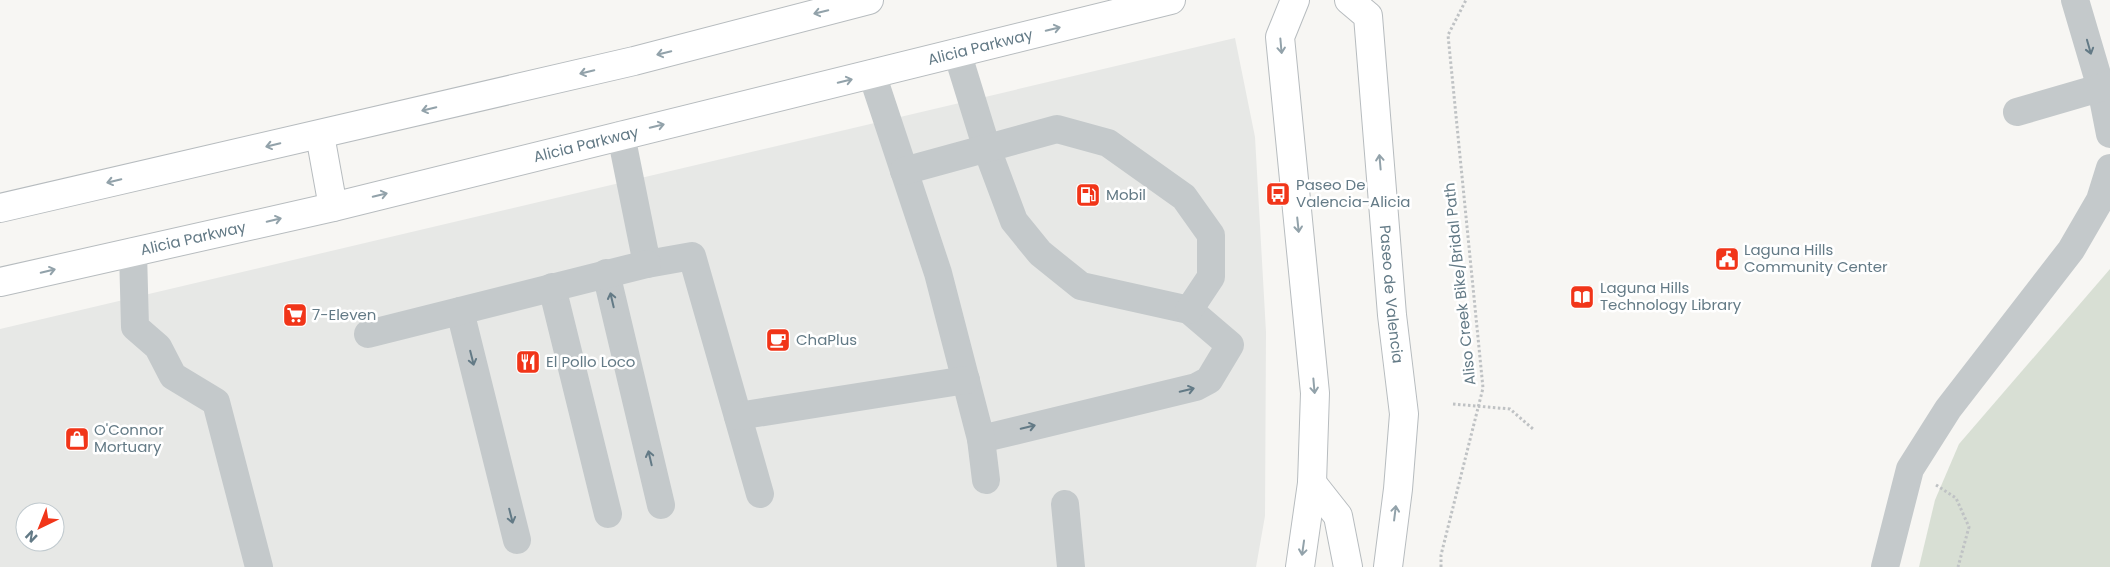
<svg xmlns="http://www.w3.org/2000/svg" width="2110" height="567" font-family="Poppins,sans-serif">
  <style>
    .built { fill: #e7e8e6; fill-rule: evenodd }
    .green { fill: #d8dfd4 }
    .lines { fill: none; stroke-linecap: round; stroke-linejoin: round }
    .major-casing { stroke: #b7bcbf; stroke-width: 30 }
    .path { stroke: #bfc2c4; stroke-width: 3; stroke-dasharray: 2.5 2.5; stroke-linecap: butt }
    .minor { stroke: #c4c9cb; stroke-width: 28 }
    .major { stroke: #fff; stroke-width: 28 }
    .oneway { stroke: #92a2aa }
    .oneway2 { stroke: #637a86 }
    .labels { text-anchor: middle; stroke-width: 5; stroke-linejoin: round; paint-order: stroke }
    .street-label { font-size: 15px; fill: #637a86; stroke: #fff }
    .poi-label { font-size: 15px; fill: #637a86; stroke: #fff; text-anchor: start }
  </style>
  <rect width="100%" height="100%" fill="#f7f6f3"/>
  <path class="built" d="M1235,38L1255,137L1266,332L1265,516L1256,567H0V329ZM25,512H55V542H25Z"/>
  <path class="green" d="M2110,269V567H1919L1935,500L1959,444Z"/>
  <g class="lines">
    <defs>
      <g id="major">
        <path d="M1295,0L1280,37L1315,393L1312,483L1300,567"/>
        <path id="s1" d="M1349,0L1368,16L1392,315L1404,414L1398,489L1388,567"/>
        <path d="M320,135L333,207"/>
        <path d="M0,208L634,61L869,0"/>
        <path id="s2" d="M0,282L333,207L1171,0"/>
        <path d="M1312,483L1338,516L1348,567"/>
      </g>
    </defs>
    <use href="#major" class="major-casing"/>
    <g class="path">
      <path d="M1453,404L1510,409L1533,429"/>
      <path d="M1936,485L1956,498L1969,527L1958,567"/>
      <path d="M1441,567V555L1483,388L1448,35L1466,0"/>
    </g>
    <g class="minor">
      <path d="M2075,0L2101,88L2110,134"/>
      <path d="M957,52L987,149L1014,221L1040,253L1081,286L1189,310L1230,345L1209,380L1196,387L981,439"/>
      <path d="M872,74L938,273L981,439L986,480"/>
      <path d="M2017,112L2110,85"/>
      <path d="M621,135L647,264L692,256L760,494"/>
      <path d="M904,171L1057,129L1108,143L1184,197L1211,235V277L1189,310"/>
      <path d="M133,252L135,327L158,347L173,376L216,402L259,567"/>
      <path d="M606,273L661,505"/>
      <path d="M552,287L608,514"/>
      <path d="M460,311L517,540"/>
      <path d="M368,334L647,264"/>
      <path d="M738,416L966,380"/>
      <path d="M1065,504L1071,567"/>
      <path d="M1885,567L1910,469L1948,409L2071,250L2100,200L2110,168"/>
    </g>
    <use href="#major" class="major"/>
  </g>
  <defs><path id="oneway-shaft" d="M-6 0H5M1.5-3L5.5 0L1.5 3" fill="none" stroke-width="1.6" stroke-linecap="round" stroke-linejoin="round" transform="scale(1.25)"/></defs>
  <g class="oneway">
    <use href="#oneway-shaft" transform="translate(821 12) rotate(166)"/>
    <use href="#oneway-shaft" transform="translate(1053 29) rotate(-14)"/>
    <use href="#oneway-shaft" transform="translate(1281 46) rotate(85)"/>
    <use href="#oneway-shaft" transform="translate(664 53) rotate(166)"/>
    <use href="#oneway-shaft" transform="translate(587 72) rotate(167)"/>
    <use href="#oneway-shaft" transform="translate(845 81) rotate(-14)"/>
    <use href="#oneway-shaft" transform="translate(429 109) rotate(167)"/>
    <use href="#oneway-shaft" transform="translate(657 126) rotate(-14)"/>
    <use href="#oneway-shaft" transform="translate(273 145) rotate(167)"/>
    <use href="#oneway-shaft" transform="translate(1380 162) rotate(-95)"/>
    <use href="#oneway-shaft" transform="translate(114 181) rotate(167)"/>
    <use href="#oneway-shaft" transform="translate(380 195) rotate(-14)"/>
    <use href="#oneway-shaft" transform="translate(274 220) rotate(-13)"/>
    <use href="#oneway-shaft" transform="translate(1298 225) rotate(84)"/>
    <use href="#oneway-shaft" transform="translate(48 271) rotate(-13)"/>
    <use href="#oneway-shaft" transform="translate(1314 386) rotate(85)"/>
    <use href="#oneway-shaft" transform="translate(1395 513) rotate(-83)"/>
    <use href="#oneway-shaft" transform="translate(1303 548) rotate(98)"/>
  </g>
  <g class="oneway2">
    <use href="#oneway-shaft" transform="translate(2089 47) rotate(74)"/>
    <use href="#oneway-shaft" transform="translate(612 300) rotate(-103)"/>
    <use href="#oneway-shaft" transform="translate(472 358) rotate(76)"/>
    <use href="#oneway-shaft" transform="translate(1187 390) rotate(-13)"/>
    <use href="#oneway-shaft" transform="translate(1028 427) rotate(-13)"/>
    <use href="#oneway-shaft" transform="translate(650 458) rotate(-103)"/>
    <use href="#oneway-shaft" transform="translate(511 516) rotate(76)"/>
  </g>
  <defs>
    <symbol id="bus-square" viewBox="-11 -11 22 22"><rect x="-9" y="-9" width="18" height="18" rx="4" fill="#f13519" stroke="#fff"/><path d="M-5-6H5V4H4V6H2V4H-2V6H-4V4H-5ZM-3.5-4V0h7V-4ZM-3.5 1.2v1.5H-2V1.2ZM2 1.2v1.5H3.5V1.2Z" fill="#fff"/></symbol>
    <symbol id="fuel-square" viewBox="-11 -11 22 22"><rect x="-9" y="-9" width="18" height="18" rx="4" fill="#f13519" stroke="#fff"/><path d="M-5.5-6h7V0h2V4h1.3V-2.5L3-4.5l.8-.8L6-3V5H2.5V1h-1V6h-7ZM-4.2-4.7v3.2H.2V-4.7Z" fill="#fff"/></symbol>
    <symbol id="civic-square" viewBox="-11 -11 22 22"><rect x="-9" y="-9" width="18" height="18" rx="4" fill="#f13519" stroke="#fff"/><path d="M-.6-6.5H3V-4.5H.6V-3L4-1V1h2V6H-6V1h2V-1L-.6-3ZM-1.2 2.5V6h2.4V2.5Z" fill="#fff"/></symbol>
    <symbol id="library-square" viewBox="-11 -11 22 22"><rect x="-9" y="-9" width="18" height="18" rx="4" fill="#f13519" stroke="#fff"/><path d="M-6-4Q-3-5.5-.7-3.5V5Q-3 3-6 4ZM6-4Q3-5.5 .7-3.5V5Q3 3 6 4Z" fill="#fff"/></symbol>
    <symbol id="supermarket-square" viewBox="-11 -11 22 22"><rect x="-9" y="-9" width="18" height="18" rx="4" fill="#f13519" stroke="#fff"/><path d="M-6-5.5h2.5l.6 2H6L4.5 2H-2.5L-4.4-4H-6ZM-1.5 3.2a1.3 1.3 0 1 0 .1 0ZM3 3.2a1.3 1.3 0 1 0 .1 0Z" fill="#fff"/></symbol>
    <symbol id="cafe-square" viewBox="-11 -11 22 22"><rect x="-9" y="-9" width="18" height="18" rx="4" fill="#f13519" stroke="#fff"/><path d="M-5.5-4.5H6V0H3Q3 3.5 0 3.5H-2.5Q-5.5 3.5-5.5 0ZM3-3.2v2h1.7v-2ZM-6 4.5H4V6H-6Z" fill="#fff"/></symbol>
    <symbol id="restaurant-square" viewBox="-11 -11 22 22"><rect x="-9" y="-9" width="18" height="18" rx="4" fill="#f13519" stroke="#fff"/><path d="M-5-6h1v4h1v-4h1v4h1v-4h1v5L-1.5 .5V6h-2V.5L-5-1ZM5-6V6H3V1.5H1.5Q1.5-4 5-6Z" fill="#fff"/></symbol>
    <symbol id="shop-square" viewBox="-11 -11 22 22"><rect x="-9" y="-9" width="18" height="18" rx="4" fill="#f13519" stroke="#fff"/><path d="M-5-2.5h2.3a2.7 3.5 0 0 1 5.4 0H5L5.5 6h-11ZM-1.5-2.5h3a1.5 2.3 0 0 0-3 0Z" fill="#fff"/></symbol>
  </defs>
  <g fill-rule="evenodd">
    <use href="#bus-square" x="1264" y="180" width="28" height="28"/>
    <use href="#fuel-square" x="1074" y="181" width="28" height="28"/>
    <use href="#civic-square" x="1713" y="245" width="28" height="28"/>
    <use href="#library-square" x="1568" y="283" width="28" height="28"/>
    <use href="#supermarket-square" x="281" y="301" width="28" height="28"/>
    <use href="#cafe-square" x="764" y="326" width="28" height="28"/>
    <use href="#restaurant-square" x="514" y="348" width="28" height="28"/>
    <use href="#shop-square" x="63" y="425" width="28" height="28"/>
  </g>
  <g class="labels">
    <g class="street-label">
      <text dy="5" stroke="none"><textPath href="#s2" startOffset="1008">Alicia Parkway</textPath></text>
      <text dy="5" stroke="none"><textPath href="#s2" startOffset="602">Alicia Parkway</textPath></text>
      <text dy="5" stroke="none"><textPath href="#s2" startOffset="198">Alicia Parkway</textPath></text>
      <text transform="translate(1460 284) rotate(-96)" y="5">Aliso Creek Bike/Bridal Path</text>
      <text dy="5" stroke="none"><textPath href="#s1" startOffset="304">Paseo de Valencia</textPath></text>
    </g>
    <g class="poi-label">
      <text x="1296" y="190">Paseo De<tspan x="1296" dy="17">Valencia-Alicia</tspan></text>
      <text x="1106" y="200">Mobil</text>
      <text x="1744" y="255">Laguna Hills<tspan x="1744" dy="17">Community Center</tspan></text>
      <text x="1600" y="293">Laguna Hills<tspan x="1600" dy="17">Technology Library</tspan></text>
      <text x="312" y="320">7-Eleven</text>
      <text x="796" y="345">ChaPlus</text>
      <text x="546" y="367">El Pollo Loco</text>
      <text x="94" y="435">O'Connor<tspan x="94" dy="17">Mortuary</tspan></text>
    </g>
  </g>
  <g transform="translate(40 527) rotate(223)"><circle r="24" fill="#ffffff" stroke="#c1cacf"/>
  <path d="M0-4L9 19L0 12L-9 19Z" fill="#f13519"/>
  <text y="-8" font-size="14" font-weight="bold" text-anchor="middle" fill="#637a86">N</text>
  </g>
</svg>
